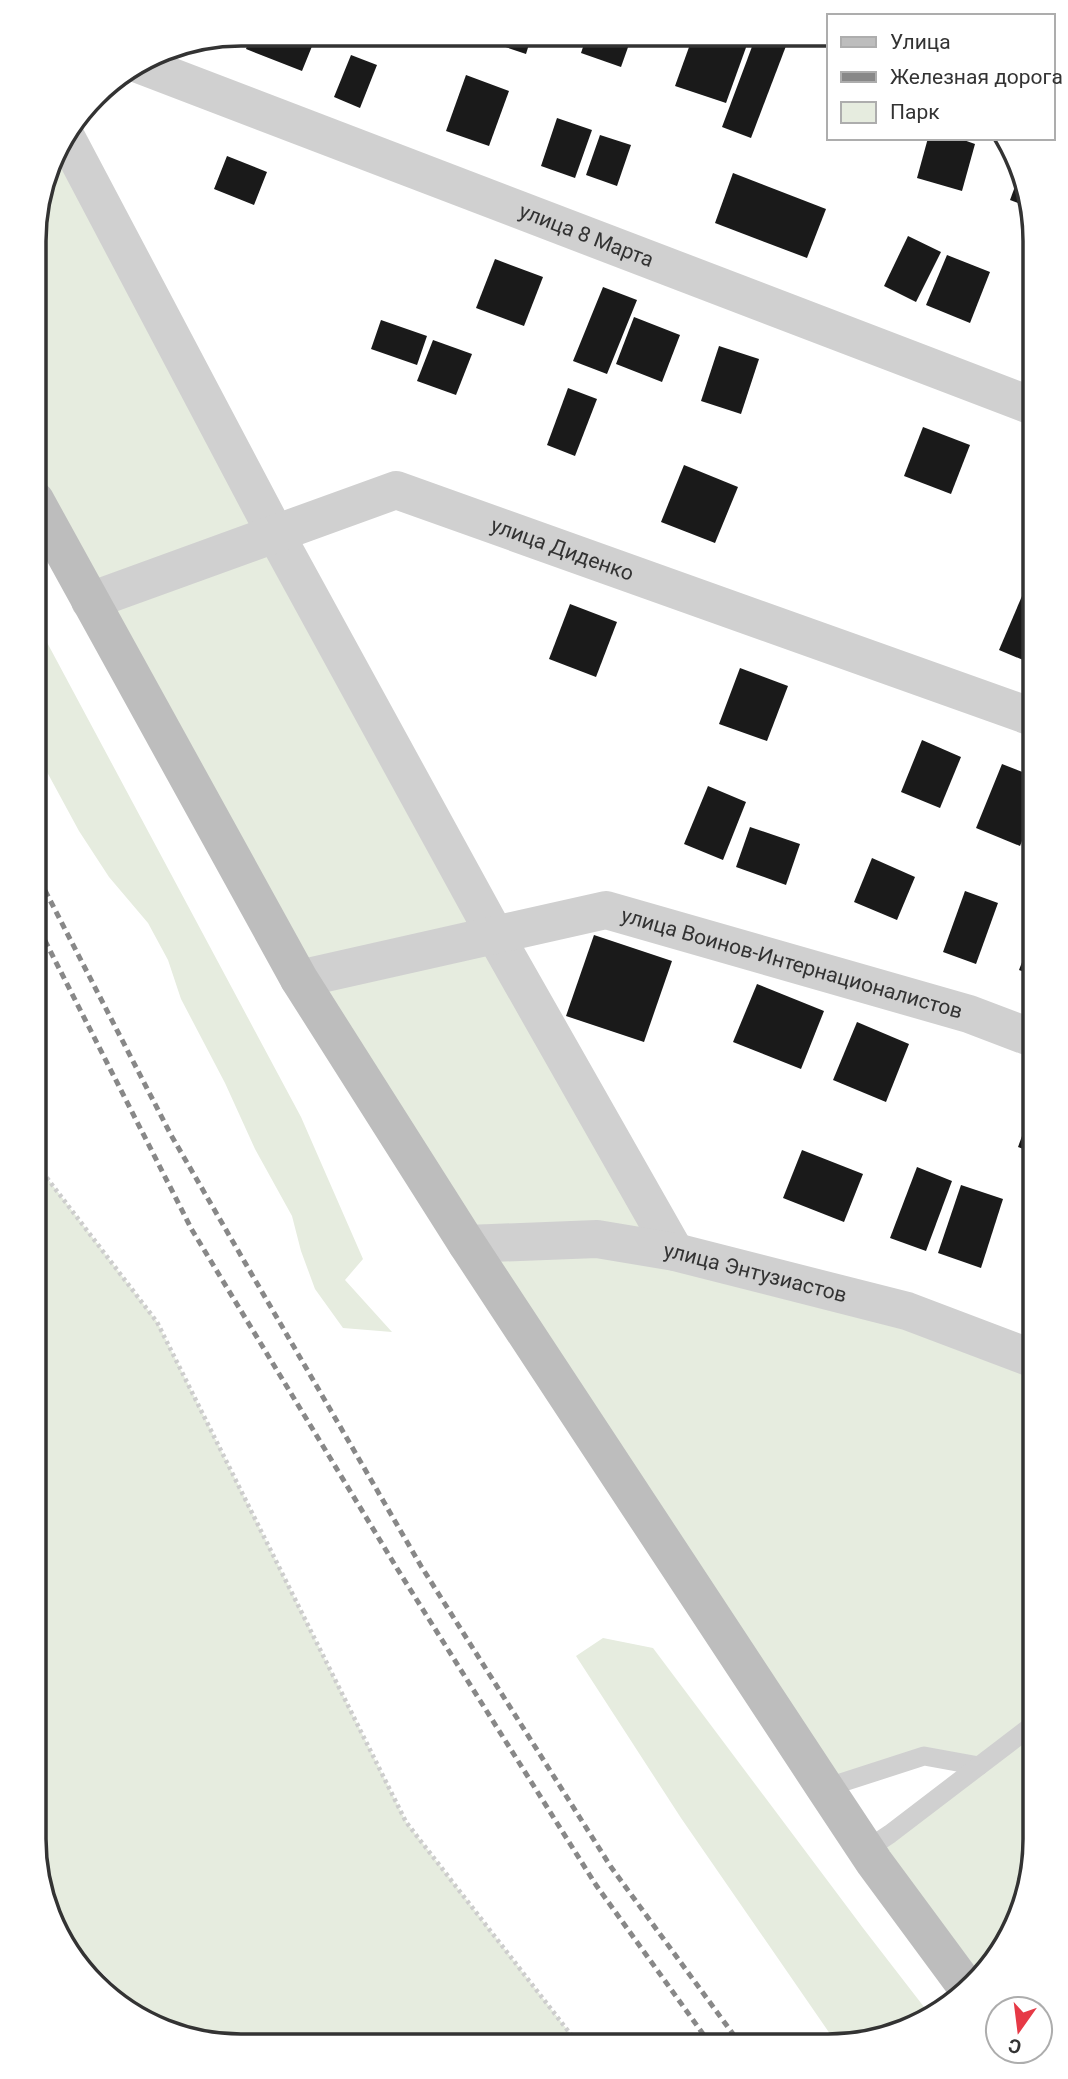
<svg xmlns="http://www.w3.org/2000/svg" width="1068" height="2079" font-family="Roboto,sans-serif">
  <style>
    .green { fill: #e6ecdf }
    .building { fill: #1a1a1a }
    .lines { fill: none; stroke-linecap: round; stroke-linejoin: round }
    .path { stroke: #cdcdcd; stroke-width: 4.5; stroke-dasharray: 3.5 3.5; stroke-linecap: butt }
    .lane { stroke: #d0d0d0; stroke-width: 19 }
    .street { stroke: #d0d0d0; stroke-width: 38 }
    .secondary { stroke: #bdbdbd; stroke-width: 38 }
    .rail { stroke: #888; stroke-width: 5; stroke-dasharray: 7 5; stroke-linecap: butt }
    .labels { text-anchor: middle; stroke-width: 7; stroke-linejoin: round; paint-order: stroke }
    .street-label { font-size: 21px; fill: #333; stroke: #fff }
    .rim { fill: none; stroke: #333; stroke-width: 3.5 }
  </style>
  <rect width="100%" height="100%" fill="#fff"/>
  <g class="green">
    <path d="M55,149L675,1252L1034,1359V1852L1019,1917L992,1965L967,1988L866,1850L977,1766L924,1756L825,1788L467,1244L35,499V214Z"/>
    <path d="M35,620L301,1117L363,1259L345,1280L392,1332L343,1328L315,1289L301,1251L292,1216L255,1149L225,1083L181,999L168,960L148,923L109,877L79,831L34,748Z"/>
    <path d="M34,1161L157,1322L406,1822L579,2045L213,2044L142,2012L64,1935L44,1904L33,1838Z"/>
    <path d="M603,1638L653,1648L863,1928L931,2016L893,2035L837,2044L681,1818L576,1656Z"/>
  </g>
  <g class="building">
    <path d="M241,33L237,45L218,38Z"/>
    <path d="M252,33L299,34H317L302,71L246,49Z"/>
    <path d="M470,35H532L526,54Z"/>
    <path d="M587,35L632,36L621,67L581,53Z"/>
    <path d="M693,36H732L748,42L726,103L675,86Z"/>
    <path d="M756,36L786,46L751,138L722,127Z"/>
    <path d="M351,55L377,65L360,108L334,97Z"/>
    <path d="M466,75L509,91L489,146L446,131Z"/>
    <path d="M557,118L592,130L575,178L541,166Z"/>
    <path d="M600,135L631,145L617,186L586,175Z"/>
    <path d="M928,138H958L975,144L962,191L917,178Z"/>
    <path d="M227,156L267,172L254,205L214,189Z"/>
    <path d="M1021,170L1024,175L1029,207L1010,200Z"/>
    <path d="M733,173L826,209L807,258L715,223Z"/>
    <path d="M908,236L941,252L916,302L884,286Z"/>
    <path d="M947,255L990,272L970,323L926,305Z"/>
    <path d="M495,259L543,277L524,326L476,308Z"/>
    <path d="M603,287L637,300L607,374L573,361Z"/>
    <path d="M634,317L680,335L662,382L616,364Z"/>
    <path d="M381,320L427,336L417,365L371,349Z"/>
    <path d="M433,340L472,354L456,395L417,381Z"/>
    <path d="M719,346L759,359L741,414L701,401Z"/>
    <path d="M568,388L597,399L575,456L547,445Z"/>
    <path d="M923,427L970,445L951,494L904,476Z"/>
    <path d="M684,465L738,487L715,543L661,522Z"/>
    <path d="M1022,596L1035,601V665L999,650Z"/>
    <path d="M570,604L617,622L596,677L549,659Z"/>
    <path d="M740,668L788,686L767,741L719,724Z"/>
    <path d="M922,740L961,757L940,808L901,792Z"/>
    <path d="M1002,764L1035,777V809L1020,846L976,828Z"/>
    <path d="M708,786L746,802L723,860L684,844Z"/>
    <path d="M750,827L800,844L786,885L736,867Z"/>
    <path d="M872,858L915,877L897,920L854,902Z"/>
    <path d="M965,891L998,903L976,964L943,952Z"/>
    <path d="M1034,931H1035V976L1019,970Z"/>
    <path d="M594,935L672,961L644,1042L566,1016Z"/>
    <path d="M757,984L824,1011L801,1069L733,1042Z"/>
    <path d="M857,1022L909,1044L886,1102L833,1080Z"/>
    <path d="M1034,1103V1153L1018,1147Z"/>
    <path d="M802,1150L863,1174L844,1222L783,1198Z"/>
    <path d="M917,1167L952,1181L926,1251L890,1238Z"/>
    <path d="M961,1185L1003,1199L981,1268L938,1253Z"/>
  </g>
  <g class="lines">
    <path class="path" d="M34,1161L157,1322L406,1822L579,2045"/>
    <g class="lane">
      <path d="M825,1788L924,1756L979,1766"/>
      <path d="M866,1850L890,1834L1034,1724"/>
    </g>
    <g class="street">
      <path id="s1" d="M138,64L1035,407"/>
      <path d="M65,135L275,533L495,935L675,1252"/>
      <path id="s2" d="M90,601L396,490L1035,718"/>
      <path id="s3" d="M299,979L606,910L969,1014L1035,1039"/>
      <path id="s4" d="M467,1244L597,1239L675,1252L907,1311L1034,1359"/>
    </g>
    <path class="secondary" d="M35,500L299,979L467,1244L825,1788L874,1862L967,1988"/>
    <g class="rail">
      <path d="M34,869L171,1135L421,1566L611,1867L741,2045"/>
      <path d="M34,919L192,1230L398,1570L596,1885L711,2045"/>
    </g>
  </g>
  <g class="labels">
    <g class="street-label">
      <text dy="7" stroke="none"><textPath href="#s1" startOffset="480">улица 8 Марта</textPath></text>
      <text dy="7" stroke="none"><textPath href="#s2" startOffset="502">улица Диденко</textPath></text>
      <text dy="7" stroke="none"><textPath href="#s3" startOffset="508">улица Воинов-Интернационалистов</textPath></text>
      <text dy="7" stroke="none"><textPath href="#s4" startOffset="292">улица Энтузиастов</textPath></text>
    </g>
  </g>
  <path d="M0 0H1068V2079H0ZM241 46H828A195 195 0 0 1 1023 241V1839A195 195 0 0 1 828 2034H241A195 195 0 0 1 46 1839V241A195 195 0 0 1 241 46Z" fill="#fff" fill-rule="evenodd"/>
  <path class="rim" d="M241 46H828A195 195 0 0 1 1023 241V1839A195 195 0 0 1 828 2034H241A195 195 0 0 1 46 1839V241A195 195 0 0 1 241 46Z"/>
  <rect x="827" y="14" width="228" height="126" fill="#ffffff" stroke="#adadad" stroke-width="2"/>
  <rect x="841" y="37" width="35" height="10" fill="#bdbdbd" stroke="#adadad" stroke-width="2"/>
  <text x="890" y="49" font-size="21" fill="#333333">Улица</text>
  <rect x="841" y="72" width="35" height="10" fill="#888888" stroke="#adadad" stroke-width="2"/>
  <text x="890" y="84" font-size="21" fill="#333333">Железная дорога</text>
  <rect x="841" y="102" width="35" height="21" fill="#e6ecdf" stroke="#adadad" stroke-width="2"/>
  <text x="890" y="119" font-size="21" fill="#333333">Парк</text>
  <g transform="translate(1019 2030) rotate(194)"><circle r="33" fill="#ffffff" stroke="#adadad" stroke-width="2"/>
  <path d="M0-5L12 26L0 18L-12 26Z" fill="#e63946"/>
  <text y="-10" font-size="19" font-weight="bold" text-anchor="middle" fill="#333333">С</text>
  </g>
</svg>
